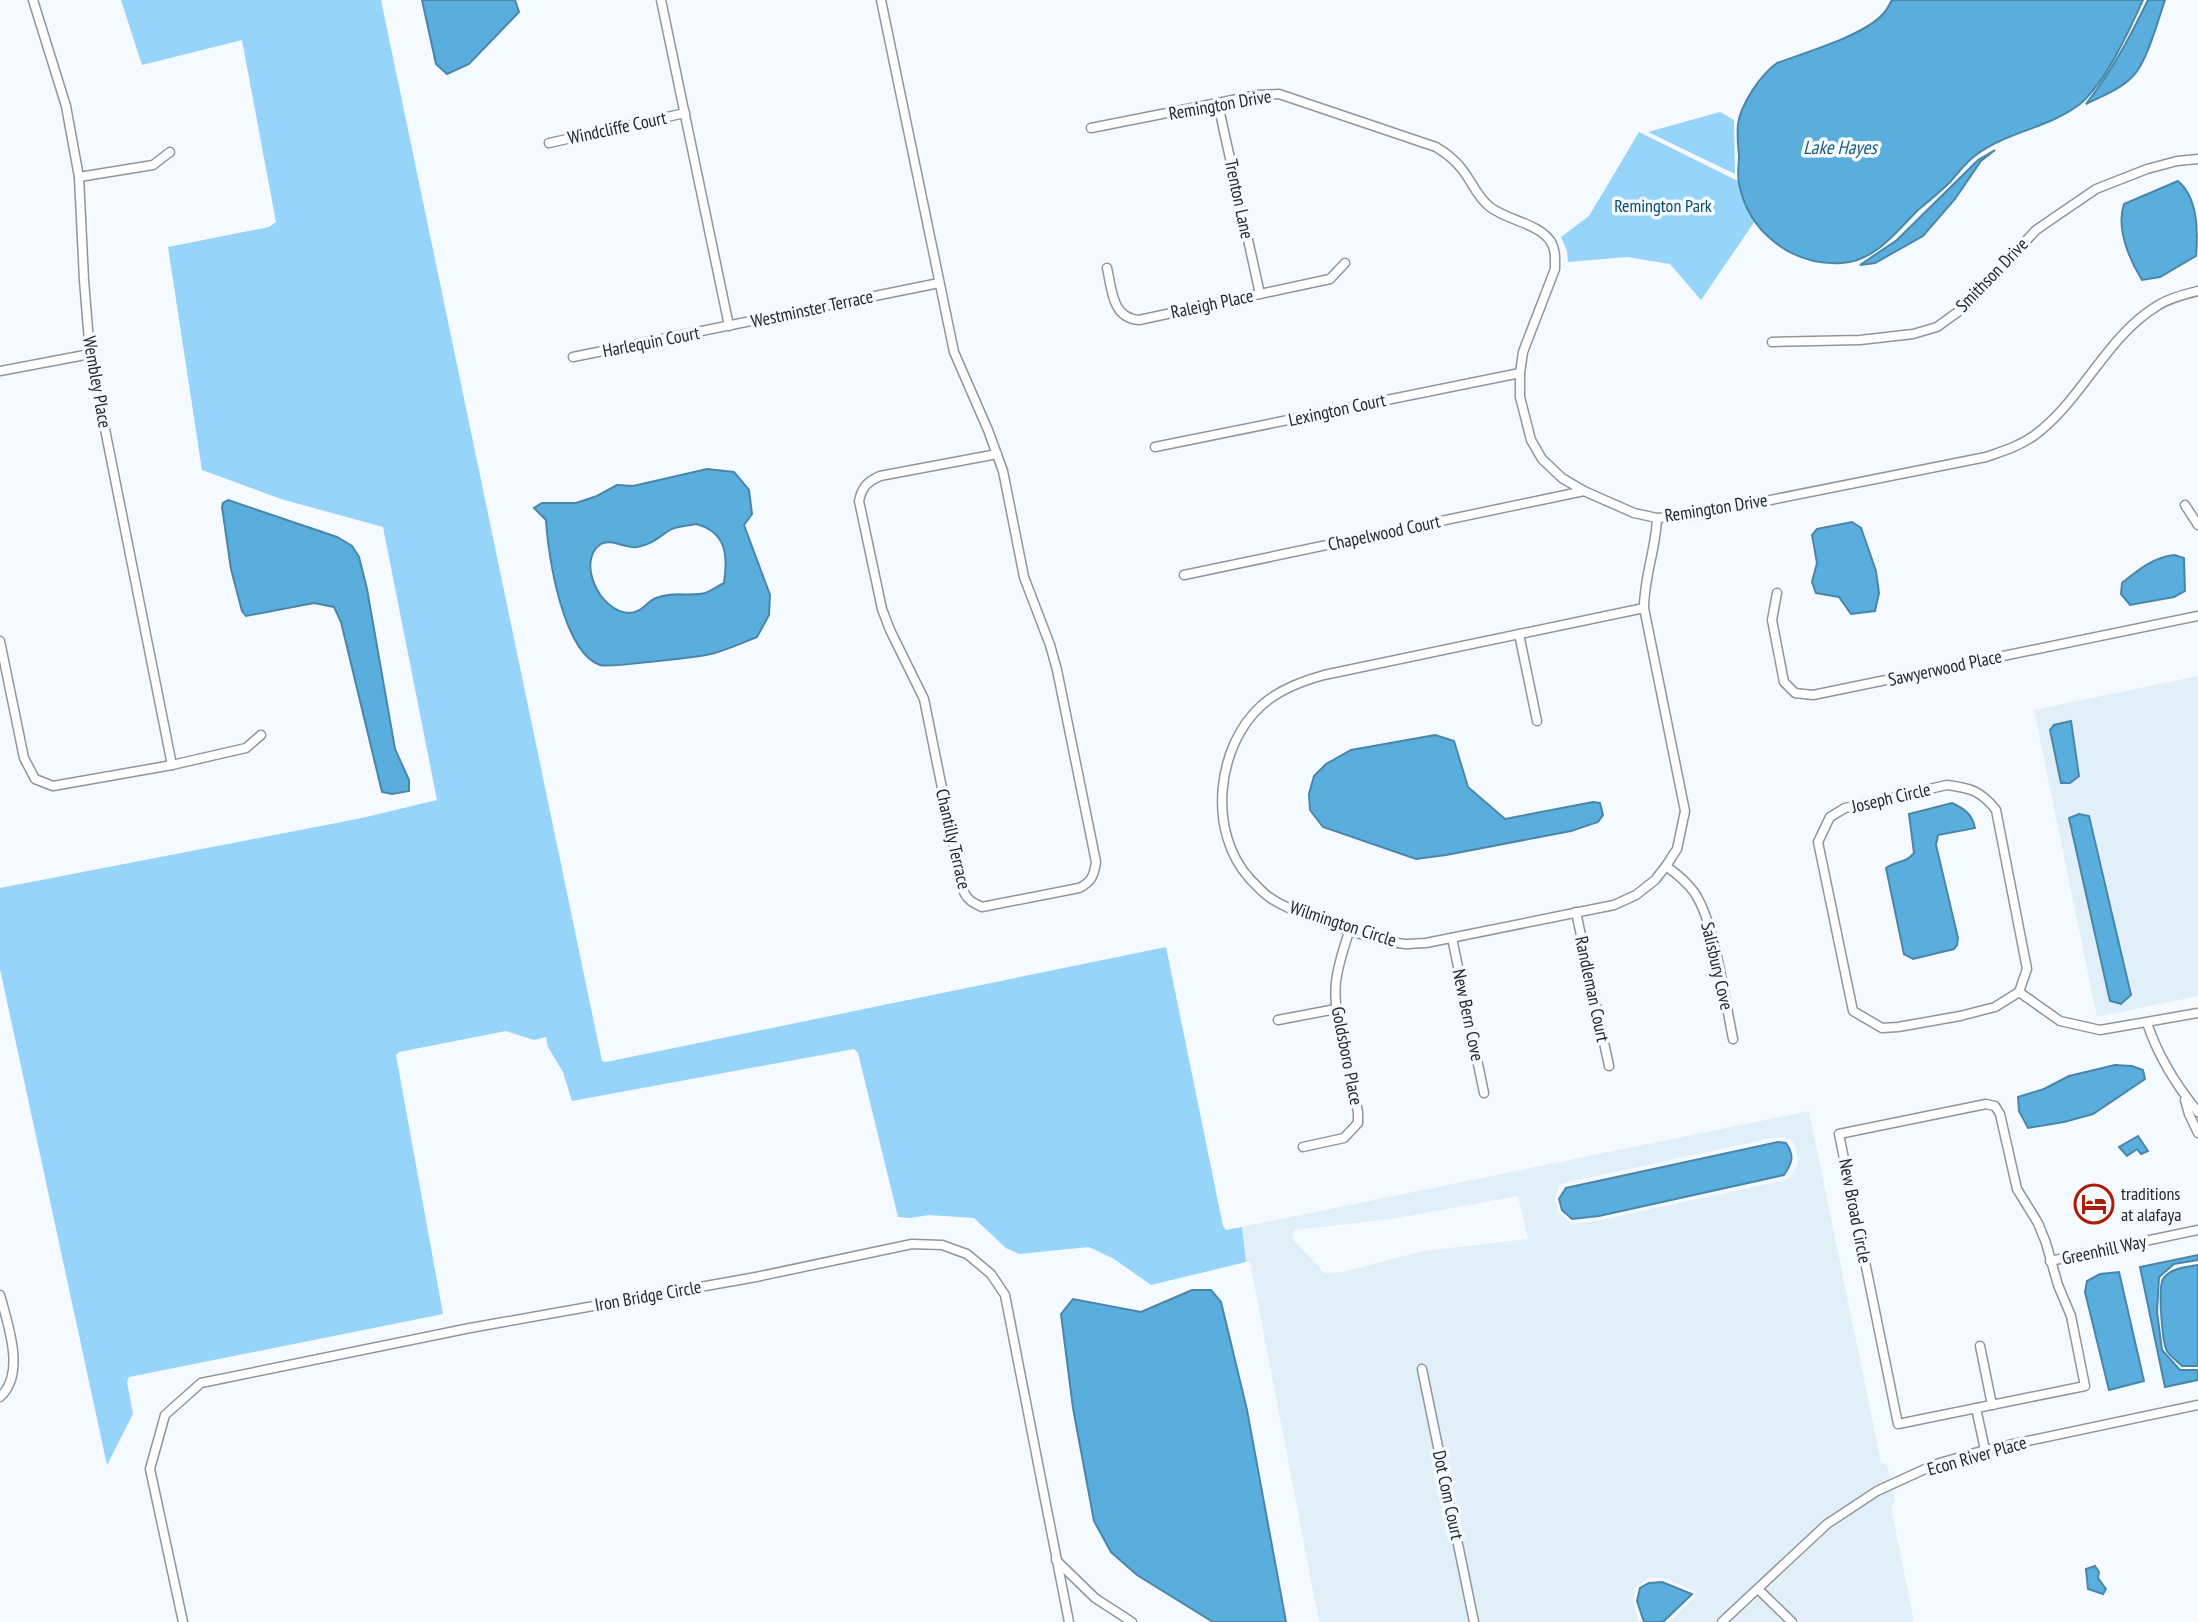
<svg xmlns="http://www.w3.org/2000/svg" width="2198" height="1622" font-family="'PT Sans Narrow',sans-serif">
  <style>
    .built { fill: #e0eff8; fill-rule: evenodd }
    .green { fill: #96d4f9 }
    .water { fill: #5aaedd; stroke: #4a86a8; stroke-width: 2; fill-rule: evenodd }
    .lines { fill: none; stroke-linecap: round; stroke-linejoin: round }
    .minor-casing { stroke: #8c979d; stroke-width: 11 }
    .minor { stroke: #fff; stroke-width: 8 }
    .labels { text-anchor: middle; stroke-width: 7; stroke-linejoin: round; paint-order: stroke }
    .street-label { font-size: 18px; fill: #24282b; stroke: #f4faff }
    .park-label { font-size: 18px; fill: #054c6c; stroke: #f4faff }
    .poi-label { font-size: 18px; fill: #24282b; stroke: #f4faff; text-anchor: start }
    .water-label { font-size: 19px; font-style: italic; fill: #1a5a7a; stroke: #f4faff }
  </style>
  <rect width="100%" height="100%" fill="#f4faff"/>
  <g class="built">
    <path d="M2198,676V996L2097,1017L2034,710Z"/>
    <path d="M1809,1111L1881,1462L1887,1465L1890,1479L1875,1486L1824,1520L1714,1622H1669L1695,1597V1591L1663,1578H1649L1636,1587L1633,1602L1639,1622H1479L1426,1363L1416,1364L1469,1622H1319L1250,1262H1246L1242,1227ZM1777,1137L1793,1140L1799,1162L1790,1177L1785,1180L1600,1220L1572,1224L1558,1212L1555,1199L1560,1184ZM1518,1196L1528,1239L1423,1251L1343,1272L1325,1273L1293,1240L1294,1230L1392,1219Z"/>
    <path d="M1893,1490L1895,1501L1891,1507L1914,1622H1799L1766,1590L1830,1529L1879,1496Z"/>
    <path d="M1759,1597L1784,1622H1730Z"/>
  </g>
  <g class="green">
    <path d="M121,0H381L602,1061L606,1062L1166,947L1223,1226L1226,1230L1242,1227L1246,1262L1151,1285L1114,1259L1089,1247L1019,1254L1006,1248L974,1218L929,1215L910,1218L898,1217L858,1053L854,1049L572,1101L563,1072L548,1047L546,1037L534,1040L506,1031L399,1052L396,1055L443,1314L129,1377L127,1382L133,1414L107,1465L0,969V888L362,818L437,800L383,527L281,499L202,470L168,247L269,227L276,222L242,40L142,65Z"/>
    <path d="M1720,112L1734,120L1735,174L1648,132Z"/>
    <path d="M1639,132L1738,181L1755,221L1701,300L1670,264L1627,257L1568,262L1567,251L1561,237L1589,216Z"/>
  </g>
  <g class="water">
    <path d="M422,0H515L519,12L469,64L447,74L436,64Z"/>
    <path d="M1892,0H2143C2129,31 2106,82 2080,104C2049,128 2006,132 1976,155C1966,162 1958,173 1950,182C1940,192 1929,201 1918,210C1896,232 1875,261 1842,263C1792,266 1748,232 1739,183C1737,174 1739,165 1739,156C1738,146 1737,135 1738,124C1741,104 1761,74 1777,63C1804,53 1865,35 1883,14C1887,10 1889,5 1892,0Z"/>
    <path d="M2148,0H2165C2158,20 2147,62 2133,76C2121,89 2102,96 2086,104C2112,71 2130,37 2148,0Z"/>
    <path d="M1995,150L1981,161L1955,199L1923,236L1875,263L1860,265L1897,240L1978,160Z"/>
    <path d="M2178,181C2198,198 2198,231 2196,256L2160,277L2142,280C2129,259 2116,228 2124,204Z"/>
    <path d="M707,469L734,472L749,490L752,514L744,525L770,595L769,615L757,637C741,643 723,652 706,655C694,657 607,668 600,665C563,652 548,556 546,520L534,508L542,503H576L597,496L617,485L633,486ZM696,524C727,532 728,556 724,583C718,586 711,591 705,593C689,597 672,591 656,598C646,602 642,613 629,613C599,612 576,560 601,544C611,538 626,549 637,547C652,545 658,537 670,530C677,526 688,526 696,524Z"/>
    <path d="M228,500L337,537L352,546L359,557L367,589L395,749L409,780V791L392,794L382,792L341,622L334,607L314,603L246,616L242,611L231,569L222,507L223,503Z"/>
    <path d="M1852,522L1861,528L1876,571L1879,593L1875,611L1851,614L1839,597L1816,593L1812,582L1817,563L1812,535L1817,529Z"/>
    <path d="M2174,555L2184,558L2185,591L2174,597L2130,605L2121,594L2122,583C2138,570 2154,557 2174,555Z"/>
    <path d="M2071,721L2079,776L2070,783H2061L2050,730L2054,725Z"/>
    <path d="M1435,735L1454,741L1468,787L1505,819L1593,802L1600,803L1603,815L1598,822L1571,831L1446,855L1416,859L1323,827L1310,810L1309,794L1314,776L1326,764L1351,750Z"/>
    <path d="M1952,803C1965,809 1972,814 1975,828L1938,835L1936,845L1958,938L1957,945L1954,949L1913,959L1904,954L1886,868C1897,860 1905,864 1914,853L1909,814Z"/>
    <path d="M2079,814L2089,816L2131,995L2121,1004L2110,1001L2069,818Z"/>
    <path d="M2115,1065L2132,1066L2143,1070L2145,1079L2093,1114L2064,1122L2028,1128L2019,1111L2018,1097L2044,1089L2069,1076Z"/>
    <path d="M2138,1136L2148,1151L2141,1154L2137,1149L2127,1156L2119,1147Z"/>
    <path d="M1778,1142L1786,1143C1795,1156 1792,1163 1784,1175L1599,1216L1572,1219L1562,1210L1559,1199L1566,1188Z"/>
    <path d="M2198,1255V1260L2174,1264L2159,1277L2157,1312L2162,1350L2180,1370H2198V1380L2165,1387L2140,1267Z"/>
    <path d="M2198,1265V1366H2182C2178,1362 2170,1356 2167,1351C2162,1342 2158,1288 2163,1279C2170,1268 2187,1267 2198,1265Z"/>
    <path d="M2119,1272L2144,1381L2109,1390L2085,1292L2087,1281L2100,1274Z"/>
    <path d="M1192,1290H1211L1221,1302L1247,1410L1286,1622H1213L1137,1575L1111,1552L1094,1521L1073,1408L1061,1314L1073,1299L1141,1312Z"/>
    <path d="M2095,1566L2099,1572L2098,1578L2106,1589L2103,1594L2088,1589L2086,1569Z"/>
    <path d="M1662,1582L1692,1594L1663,1622H1644L1637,1601L1640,1588L1649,1583Z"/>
  </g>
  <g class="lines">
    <defs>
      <g id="minor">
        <path d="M33,0L66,106L79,177L84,280L90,354L172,765"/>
        <path d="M661,0L729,326"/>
        <path d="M881,0L954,352L988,430L1003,471L1024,577L1050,645L1057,670L1096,862C1094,875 1092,882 1079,888L982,907C971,902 966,899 962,887L924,699L890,630L882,609L859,501C862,487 867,482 880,476L997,454"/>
        <path d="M1218,104L1260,294"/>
        <path d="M1091,128L1258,95L1279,94L1436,147C1446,153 1454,159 1461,168C1472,181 1476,196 1490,207C1508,221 1539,223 1551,242C1556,251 1555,259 1555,269L1523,352L1520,373V397L1531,440L1542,459L1562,478L1584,491L1634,513L1657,518L1690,516L1986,457C2003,451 2020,446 2035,435C2083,399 2106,337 2157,306C2169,298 2185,294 2198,291"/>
        <path d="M549,143L685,113"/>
        <path d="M79,177L153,165L170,152"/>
        <path d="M1107,268C1112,290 1112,318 1139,320L1330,279L1345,263"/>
        <path d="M1772,342L1860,340L1913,334L1937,327L1966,306L2036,230L2096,189L2147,169L2177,161L2198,159"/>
        <path d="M573,357L939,283"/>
        <path d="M0,371L90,354"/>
        <path d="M1155,447L1520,373"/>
        <path d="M2185,505L2198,525"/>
        <path d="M1184,575L1584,491"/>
        <path d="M1777,593L1772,620L1784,682L1795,693L1813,695L2198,616"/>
        <path d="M1644,608L1324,675C1302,681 1280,689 1262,705C1216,746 1207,832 1250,879C1256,885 1263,893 1269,897C1292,914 1376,941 1405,944C1412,944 1419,943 1426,943L1614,905L1636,895L1655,880L1666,866L1677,849L1685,811L1644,608C1644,577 1656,549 1657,518"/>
        <path d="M1519,634L1537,721"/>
        <path d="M0,641L24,758L35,779L53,786L172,765L246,748L261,735"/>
        <path d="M1947,785C1971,788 1981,791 1996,810L2027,969L2019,992L1995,1007L1960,1016L1898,1027L1882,1028L1853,1011L1818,842L1830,817L1845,808Z"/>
        <path d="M1666,866C1677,874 1686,881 1694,892C1715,922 1725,1001 1733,1039"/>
        <path d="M1576,912L1609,1066"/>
        <path d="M1452,938L1484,1093"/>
        <path d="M2019,992L2060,1021L2100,1030L2198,1013"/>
        <path d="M1278,1020L1336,1009"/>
        <path d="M2147,1023C2158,1056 2176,1085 2198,1112"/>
        <path d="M2185,1100L2189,1114L2198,1133"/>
        <path d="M1986,1104L1995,1106L2000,1114L2017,1189L2038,1223L2046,1243L2058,1285L2071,1316L2085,1386L1898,1424L1839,1134Z"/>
        <path d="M1303,1147L1344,1138L1358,1123V1112C1351,1077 1332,1017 1336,982C1338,964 1344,947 1350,929"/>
        <path d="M2050,1261L2198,1230"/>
        <path d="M0,1295C8,1325 26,1374 0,1397"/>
        <path d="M1980,1346L1992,1405"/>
        <path d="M1422,1369L1474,1622"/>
        <path d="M1976,1408L1985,1450"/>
        <path d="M1056,1560L1095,1598L1132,1622"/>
        <path d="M1759,1590L1792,1622"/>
        <path d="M183,1622L150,1469L165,1415L201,1383L470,1328L756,1277L912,1244L942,1245L967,1254L991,1274L1005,1295L1069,1622"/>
        <path d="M1722,1622L1827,1524L1877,1491L1936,1464L1985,1450L2198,1405"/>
      </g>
    </defs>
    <use href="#minor" class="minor-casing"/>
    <use href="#minor" class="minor"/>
  </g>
  <defs>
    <symbol id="hotel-ring" viewBox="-11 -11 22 22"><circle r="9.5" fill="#f4faff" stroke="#ab1c03" stroke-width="1.5"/><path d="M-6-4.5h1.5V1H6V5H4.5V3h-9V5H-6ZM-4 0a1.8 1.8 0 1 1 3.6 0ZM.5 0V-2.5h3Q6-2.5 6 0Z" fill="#ab1c03"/></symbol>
  </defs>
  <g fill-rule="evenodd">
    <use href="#hotel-ring" x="2072" y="1182" width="44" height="44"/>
  </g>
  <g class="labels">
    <g class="street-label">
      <text transform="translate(1220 105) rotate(-10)" y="6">Remington Drive</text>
      <text transform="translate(617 128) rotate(-12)" y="6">Windcliffe Court</text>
      <text transform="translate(1239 199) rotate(78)" y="6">Trenton Lane</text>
      <text transform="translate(1992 275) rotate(-46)" y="6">Smithson Drive</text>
      <text transform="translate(1212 304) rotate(-12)" y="6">Raleigh Place</text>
      <text transform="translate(812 309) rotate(-12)" y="6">Westminster Terrace</text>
      <text transform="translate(651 342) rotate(-11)" y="6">Harlequin Court</text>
      <text transform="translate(97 382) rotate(80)" y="6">Wembley Place</text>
      <text transform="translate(1337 410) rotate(-12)" y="6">Lexington Court</text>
      <text transform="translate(1716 508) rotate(-9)" y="6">Remington Drive</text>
      <text transform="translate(1384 533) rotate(-12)" y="6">Chapelwood Court</text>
      <text transform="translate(1945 668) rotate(-12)" y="6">Sawyerwood Place</text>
      <text transform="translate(1891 798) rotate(-13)" y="6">Joseph Circle</text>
      <text transform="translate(953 839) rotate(77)" y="6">Chantilly Terrace</text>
      <text transform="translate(1343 924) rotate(18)" y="6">Wilmington Circle</text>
      <text transform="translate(1717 966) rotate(77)" y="6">Salisbury Cove</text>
      <text transform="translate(1592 989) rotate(78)" y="6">Randleman Court</text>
      <text transform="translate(1468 1015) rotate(78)" y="6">New Bern Cove</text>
      <text transform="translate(1347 1056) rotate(79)" y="6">Goldsboro Place</text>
      <text transform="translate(1855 1211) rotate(79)" y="6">New Broad Circle</text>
      <text transform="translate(2104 1250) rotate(-12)" y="6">Greenhill Way</text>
      <text transform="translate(648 1296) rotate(-10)" y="6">Iron Bridge Circle</text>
      <text transform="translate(1977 1456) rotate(-16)" y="6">Econ River Place</text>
      <text transform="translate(1448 1495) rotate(78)" y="6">Dot Com Court</text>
    </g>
    <g class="park-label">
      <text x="1663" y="212">Remington Park</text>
    </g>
    <g class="poi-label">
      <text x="2121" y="1200">traditions<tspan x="2121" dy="21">at alafaya</tspan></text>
    </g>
    <g class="water-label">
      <text x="1840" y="154">Lake Hayes</text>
    </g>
  </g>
</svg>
